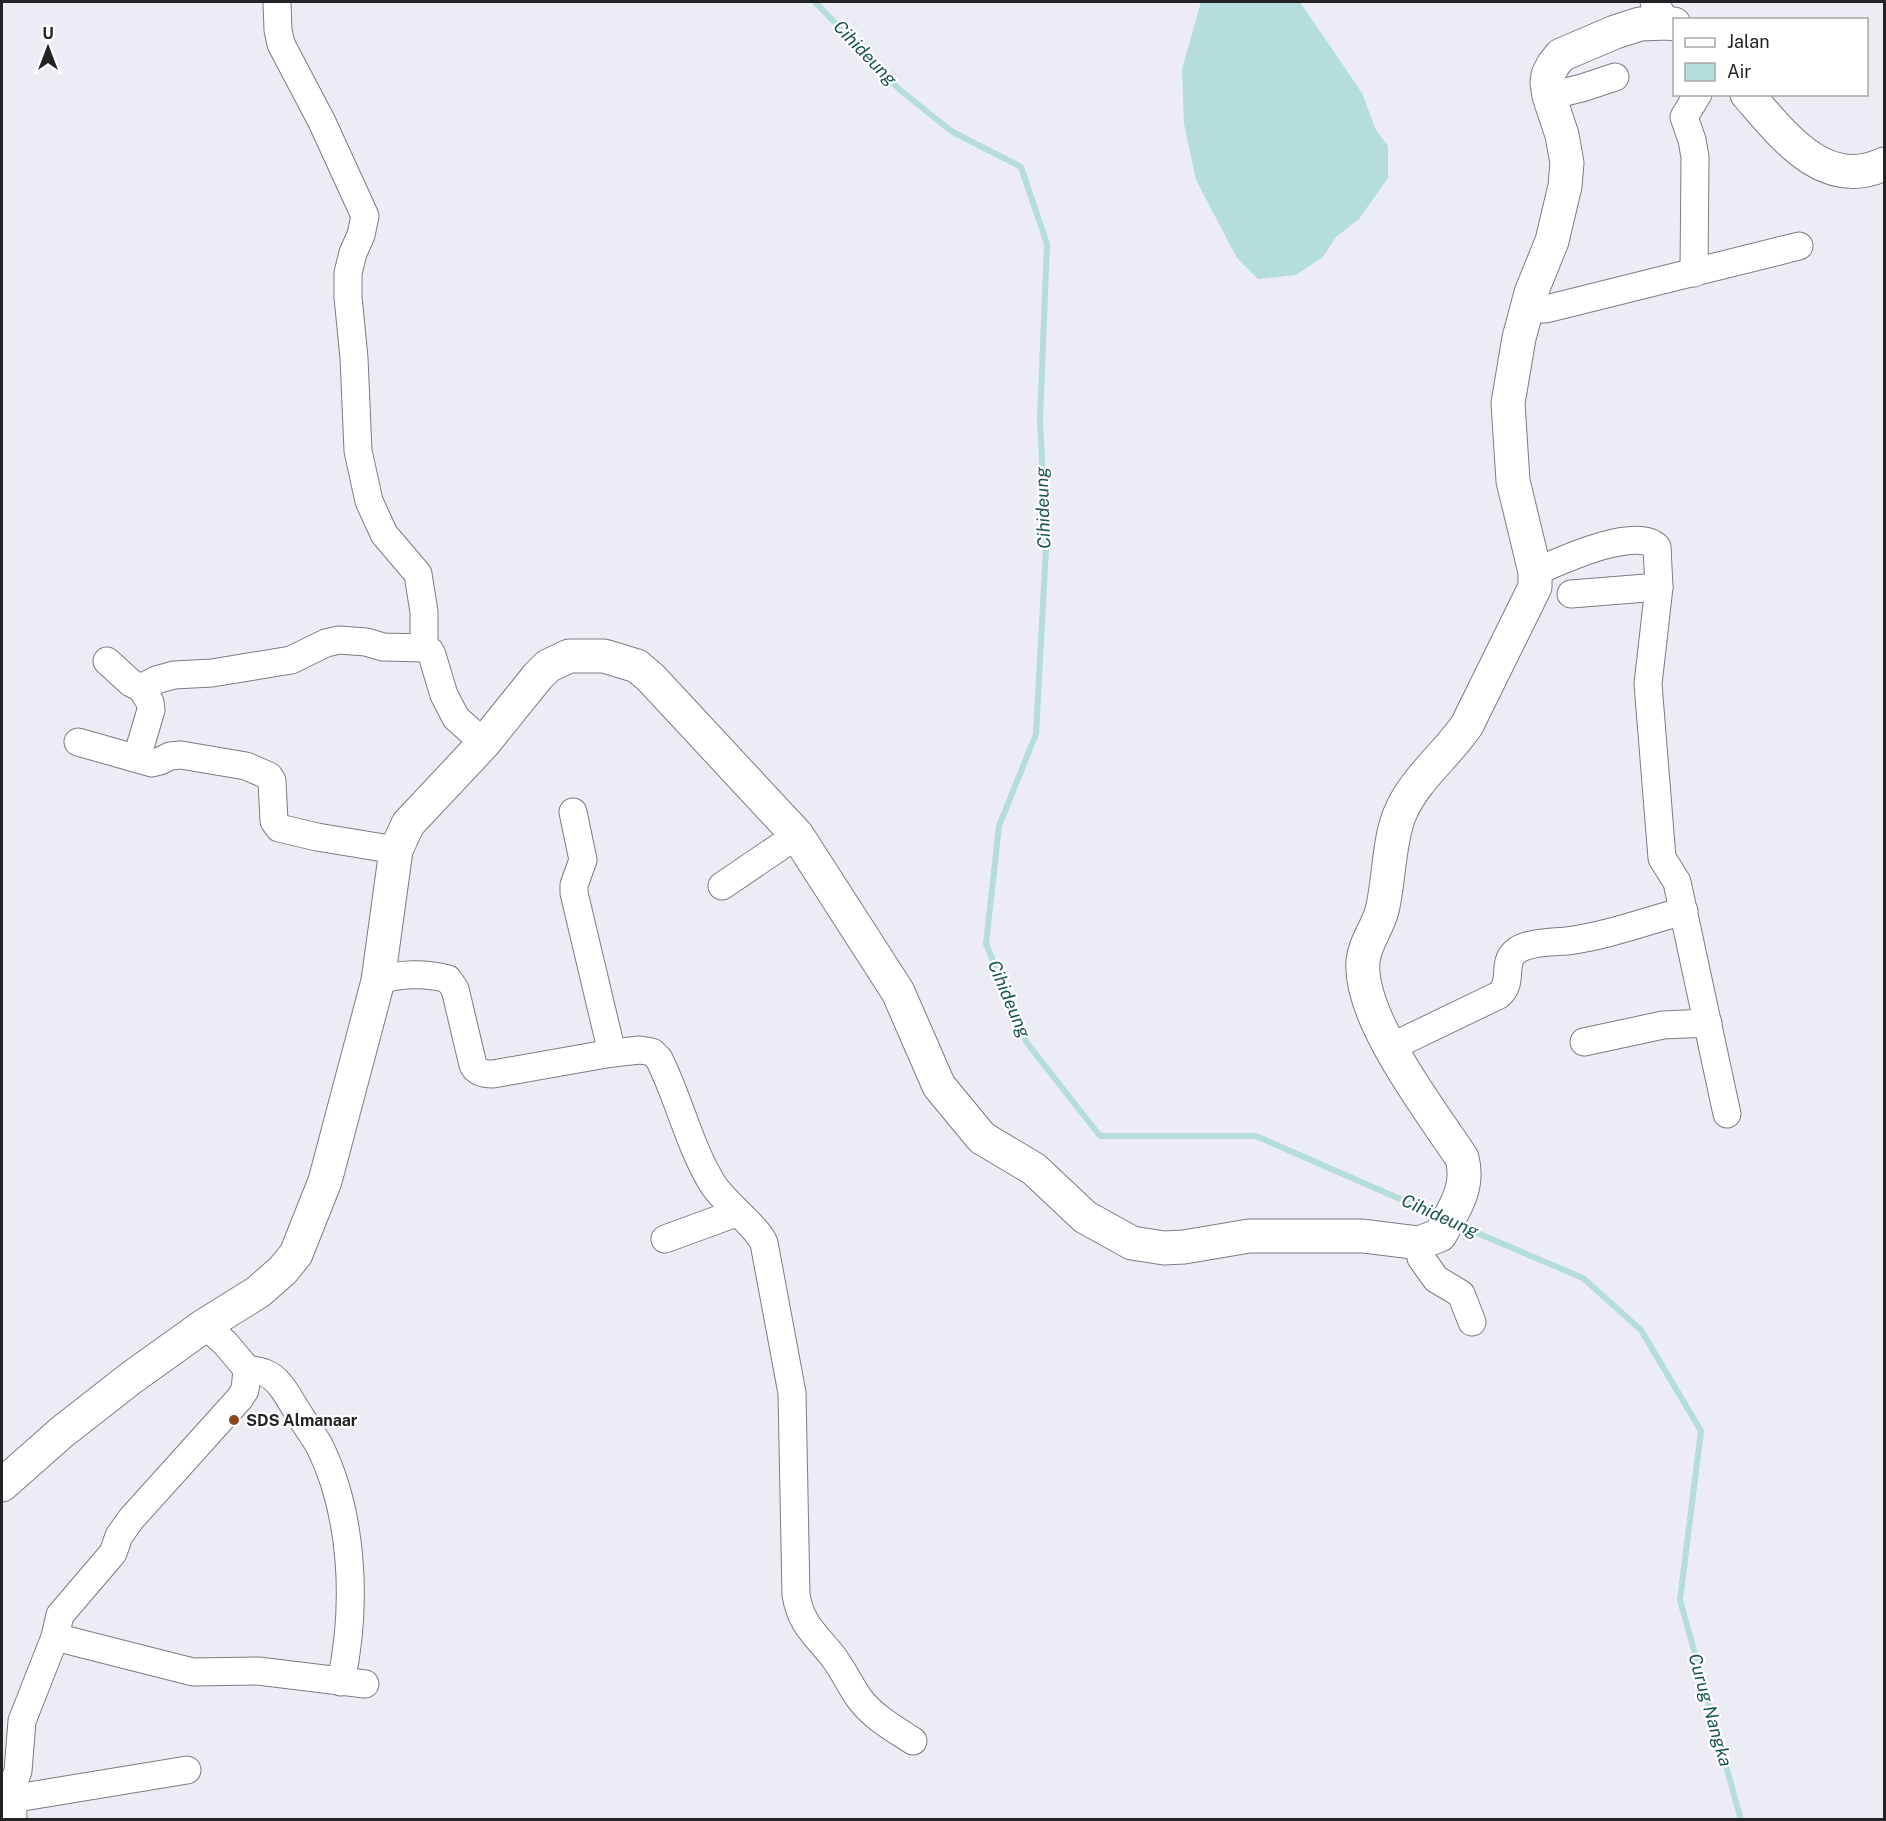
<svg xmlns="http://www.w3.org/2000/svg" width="1886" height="1821" font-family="'Public Sans',sans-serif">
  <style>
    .water { fill: #b4dddc }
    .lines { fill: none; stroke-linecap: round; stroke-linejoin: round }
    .stream { stroke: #b4dddc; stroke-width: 6 }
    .minor-casing { stroke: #7c7c83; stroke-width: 29 }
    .major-casing { stroke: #7c7c83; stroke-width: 35 }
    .minor { stroke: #fff; stroke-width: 27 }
    .major { stroke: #fff; stroke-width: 33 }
    .poi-dot { fill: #8b481a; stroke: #fff; stroke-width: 2 }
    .labels { text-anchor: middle; stroke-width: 4.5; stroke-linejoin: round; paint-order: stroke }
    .poi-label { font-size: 16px; font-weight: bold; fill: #232326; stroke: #fff; text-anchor: start }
    .water-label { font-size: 18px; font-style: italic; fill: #195353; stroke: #fff }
  </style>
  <rect width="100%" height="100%" fill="#ececf4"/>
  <path class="water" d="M1201,2H1300L1362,93L1376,130L1388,146V178L1359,219L1336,237L1323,257L1296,275L1258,279L1237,258L1196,180L1184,124L1182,69Z"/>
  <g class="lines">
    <g class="stream">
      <path d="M815,2L899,89L951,131L1021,167L1047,244L1040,419L1046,548L1036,734L999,826L986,944L1027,1043L1100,1136H1256L1439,1216"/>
      <path d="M1456,1224L1583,1278L1641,1330L1701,1431L1680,1600L1741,1820"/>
    </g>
    <defs>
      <g id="minor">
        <path d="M277,2L278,30L281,44L322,122L365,216L361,235L353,253L348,273V297L354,358L358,451L369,501L384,534L418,574L424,612V648"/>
        <path d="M1654,2L1667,23"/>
        <path d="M1549,96L1582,88L1615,77"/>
        <path d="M1694,273L1695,157L1692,140L1684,117L1698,94"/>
        <path d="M1531,293L1539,309H1546L1799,246"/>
        <path d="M1535,572C1558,562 1636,525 1657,547L1659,587L1648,684L1662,858L1677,882L1727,1114"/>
        <path d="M1571,594L1659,587"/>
        <path d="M107,661L131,683L141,688L150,702L151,710L137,757"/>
        <path d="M141,688L156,680L174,675L212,673L291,660L326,643L339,640L366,642L383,647L424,648L430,651L432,655L444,695L456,718L484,743"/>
        <path d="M78,742L152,763L160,761L170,756L181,755L246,766L269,776L272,781L274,821L279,828L317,837L396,850"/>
        <path d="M573,812L583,860L574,885V893L612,1053"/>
        <path d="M722,886L797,835"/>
        <path d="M378,981C398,973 427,973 448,979L455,989L473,1065C477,1073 485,1074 493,1074L612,1053L640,1050L652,1052L659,1059C679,1099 689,1145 712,1183C725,1204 756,1225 764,1243L792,1393L796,1595C801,1624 814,1633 831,1654C842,1667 849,1684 859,1698C873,1717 893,1728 913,1741"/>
        <path d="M1584,1042L1663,1025L1708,1023"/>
        <path d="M1389,1048L1499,995C1514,981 1502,965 1514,953C1524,942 1553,942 1567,941C1607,936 1646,921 1684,911"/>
        <path d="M665,1239L736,1213"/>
        <path d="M1419,1243L1421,1258L1436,1279L1461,1294L1472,1322"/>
        <path d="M247,1369C252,1370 259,1371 265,1373C281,1379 290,1401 299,1414C305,1424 313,1435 319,1445C354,1515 357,1607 341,1682"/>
        <path d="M55,1637L193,1672L258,1671L365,1684"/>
        <path d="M11,1799L187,1770"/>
        <path d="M13,1820L12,1788L18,1771L22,1721L55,1637L60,1615L113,1553L119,1536L131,1519L240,1398L245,1390L247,1369L225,1343L205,1325"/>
      </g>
      <g id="major">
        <path d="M1747,94C1783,135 1824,192 1884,164"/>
        <path d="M2,1485L62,1432L131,1378L205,1325L258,1292L283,1270L296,1254L325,1181L378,981L396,850L408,824L484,743L538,676L548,666L569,656H604L637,666L651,678L797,835L898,992L939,1086L982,1138L1034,1169L1085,1217L1132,1243L1164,1248L1184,1247L1249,1236H1363L1419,1243L1440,1235C1454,1209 1470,1188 1462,1158C1431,1111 1358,1017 1363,961C1365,941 1380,925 1383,906C1389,878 1389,842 1399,816C1413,780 1446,756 1467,725L1535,587V572L1513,481L1508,403L1519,338L1531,293L1552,241L1565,186L1567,163L1562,135L1549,96L1547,83L1548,75L1553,65L1561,55L1615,32L1640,24L1667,23L1674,24"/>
      </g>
    </defs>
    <use href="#minor" class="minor-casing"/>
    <use href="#major" class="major-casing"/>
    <use href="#minor" class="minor"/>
    <use href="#major" class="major"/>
  </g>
  <circle class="poi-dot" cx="234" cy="1420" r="6"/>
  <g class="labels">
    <g class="poi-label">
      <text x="246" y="1426">SDS Almanaar</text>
    </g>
    <g class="water-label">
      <text transform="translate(865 53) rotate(46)" y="6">Cihideung</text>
      <text transform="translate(1043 508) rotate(-92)" y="6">Cihideung</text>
      <text transform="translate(1009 999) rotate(67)" y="6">Cihideung</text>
      <text transform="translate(1440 1216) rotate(24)" y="6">Cihideung</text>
      <text transform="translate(1710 1710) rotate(74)" y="6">Curug Nangka</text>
    </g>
  </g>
  <rect width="1886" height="1821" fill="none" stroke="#232326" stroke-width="6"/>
  <rect x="1673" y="18" width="195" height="78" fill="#ffffff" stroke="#a7a7a8" stroke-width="1.5"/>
  <rect x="1685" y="38" width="30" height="9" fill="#ffffff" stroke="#a7a7a8" stroke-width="1.5"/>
  <text x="1727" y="48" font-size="18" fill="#232326">Jalan</text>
  <rect x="1685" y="63" width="30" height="18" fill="#b4dddc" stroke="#a7a7a8" stroke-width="1.5"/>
  <text x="1727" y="78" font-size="18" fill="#232326">Air</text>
  <g transform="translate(48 48)" stroke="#ffffff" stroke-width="4.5" paint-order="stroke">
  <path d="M0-4.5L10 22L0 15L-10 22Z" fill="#232326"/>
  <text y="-9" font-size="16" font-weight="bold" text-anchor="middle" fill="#232326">U</text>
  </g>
</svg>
